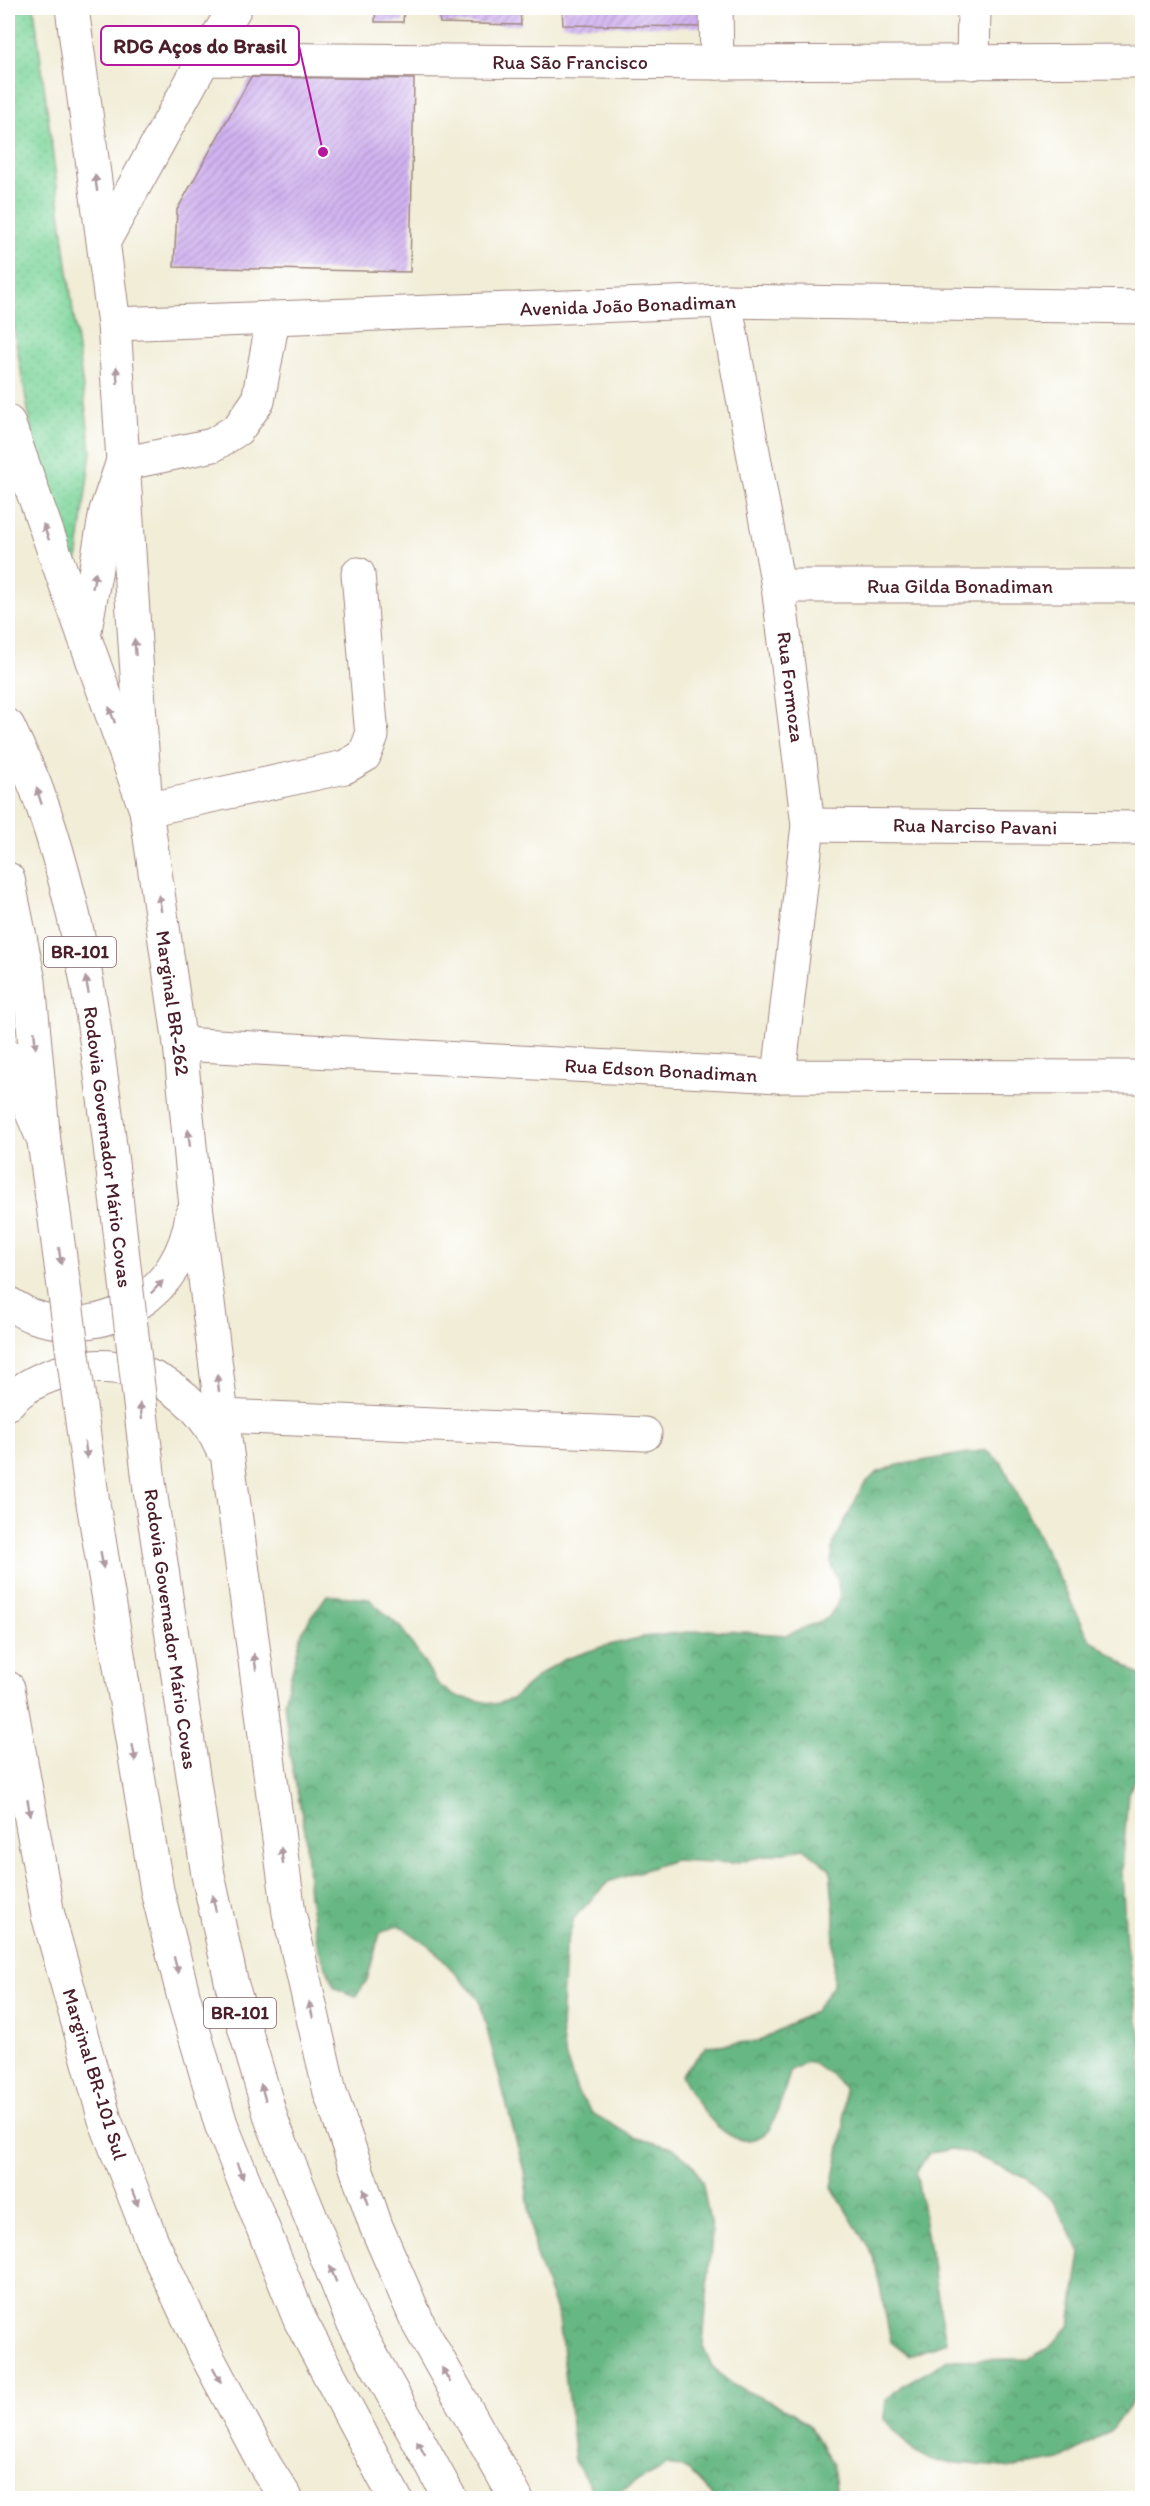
<svg xmlns="http://www.w3.org/2000/svg" width="1150" height="2506" font-family="Itim,sans-serif">
  <style>
    .green { fill: url(#green-dots); stroke: #647a63; stroke-width: 1.5 }
    .forest { fill: url(#forest-crowns); stroke: #586b57; stroke-width: 1.5 }
    .building { fill: url(#building-hatch) }
    .lines { fill: none; stroke-linecap: round; stroke-linejoin: round }
    .minor-casing { stroke: #9e8681; stroke-width: 35 }
    .major-casing { stroke: #9e8681; stroke-width: 35 }
    .highway-casing { stroke: #9e8681; stroke-width: 35 }
    .minor { stroke: #fff; stroke-width: 33 }
    .major { stroke: #fff; stroke-width: 33 }
    .highway { stroke: #fff; stroke-width: 33 }
    .highway-bridge-casing { stroke: #9e8681; stroke-width: 35; stroke-linecap: butt }
    .highway-bridge { stroke: #fff; stroke-width: 33 }
    .oneway { fill: #ae9aa0 }
    .labels { text-anchor: middle; stroke-width: 4.5; stroke-linejoin: round; paint-order: stroke }
    .shield { fill: #fff; stroke: #80626b; stroke-width: 1.5 }
    .shield-label { font-size: 18px; font-weight: bold; fill: #4a1f2b }
    .street-label { font-size: 20px; fill: #4a1f2b; stroke: #fff }
    .leader { fill: none; stroke: #b5179e; stroke-width: 2 }
    .callout-dot { fill: #b5179e; stroke: #fff; stroke-width: 2 }
    .callout { fill: #fff; stroke: #b5179e; stroke-width: 2 }
    .callout-label { font-size: 21px; text-anchor: middle; font-weight: bold; fill: #4a1f2b }
  </style>
  <defs>
    <pattern id="green-dots" width="8" height="8" patternUnits="userSpaceOnUse" patternTransform="scale(1.5)"><rect width="8" height="8" fill="#7ed69b"/><path d="M2 2h.1M6 6h.1" fill="none" stroke="#6eb786" stroke-width="1.8" stroke-linecap="round"/></pattern>
    <pattern id="forest-crowns" width="20" height="18" patternUnits="userSpaceOnUse" patternTransform="scale(1.5)"><rect width="20" height="18" fill="#66b783"/><path d="M2 6a3 3 0 1 1 6 0M12 15a3 3 0 1 1 6 0" fill="none" stroke="#56946b"/></pattern>
    <pattern id="building-hatch" width="6" height="6" patternUnits="userSpaceOnUse" patternTransform="scale(1.5)"><rect width="6" height="6" fill="#d1b3f1"/><path d="M-1 1l2-2M0 6l6-6M5 7l2-2" fill="none" stroke="#ac91c3"/></pattern>
  </defs>
  <rect width="100%" height="100%" fill="#fff"/>
  <filter id="ink" filterUnits="userSpaceOnUse"><feTurbulence type="fractalNoise" baseFrequency=".0167" numOctaves="2"/><feDisplacementMap in="SourceGraphic" scale="12" xChannelSelector="R" yChannelSelector="G"/><feConvolveMatrix kernelMatrix="1 2 1 2 8 2 1 2 1" color-interpolation-filters="sRGB"/></filter>
  <filter id="wash" filterUnits="userSpaceOnUse"><feTurbulence type="fractalNoise" baseFrequency=".008" numOctaves="4" result="noise"/><feDisplacementMap in="SourceGraphic" scale="24" xChannelSelector="R" yChannelSelector="G"/><feGaussianBlur stdDeviation="1.35" result="paint"/><feColorMatrix in="noise" values="0 0 0 0 0 0 0 0 0 0 0 0 0 0 0 0 0 1.4 0 .05"/><feComposite in="paint" operator="in"/></filter>
  <g filter="url(#wash)">
    <rect width="100%" height="100%" fill="#f1edd7"/>
    <path class="green" d="M8,8H34L91,451L75,577L40,478L16,342L8,279Z"/>
    <path class="forest" d="M986,1450L1002,1463L1089,1638L1137,1674L1142,1675V1773L1140,1772L1128,1793L1122,1872L1126,1945L1142,2045V2389L1111,2430L1060,2460L1014,2468L933,2461L914,2451L884,2419L886,2400L901,2386L947,2360L1028,2359L1050,2347L1070,2325L1081,2253L1054,2202L1026,2178L968,2152L949,2150L930,2153L916,2172L946,2342L909,2356L891,2342L874,2257L832,2187L844,2127V2088L831,2074L808,2061L791,2070C787,2081 775,2125 768,2131C733,2163 694,2102 681,2075L707,2046L758,2041L815,2011L833,1985L834,1913L830,1869L804,1848L732,1863L674,1860L608,1882L574,1918L565,1951L561,2028L564,2052L578,2093L592,2113L634,2137L673,2148L691,2162L702,2181L712,2232L703,2346L712,2366L731,2384L792,2412L809,2426L833,2464L837,2498H715L687,2469L667,2465L612,2495L593,2491L575,2461L559,2319L535,2253L524,2171L479,1999L431,1947L399,1925L380,1933L367,1980L356,1996L335,1988L318,1948L309,1897L305,1830L290,1756L284,1701L303,1629L327,1595L369,1599L402,1629L438,1684L454,1696L495,1704L512,1699L542,1673L563,1660L601,1647L643,1637L708,1630L787,1635L828,1618L840,1600L838,1581L831,1562L834,1542L863,1486L876,1473L898,1465Z"/>
    <g id="blocks">
      <g class="building">
        <path d="M376,8H404L403,22H375Z"/>
        <path d="M438,8H520L521,25L440,23Z"/>
        <path d="M562,8H703L704,27L563,25Z"/>
        <path d="M251,77L414,79L410,272L174,267L177,210Z"/>
      </g>
    </g>
  </g>
  <g filter="url(#ink)">
    <use href="#blocks" fill-opacity="0" stroke="#9e8681" stroke-width="1.5"/>
    <g class="lines">
      <defs>
        <g id="minor">
          <path d="M72,8L114,324L146,810L345,767L364,756L372,736L358,574"/>
          <path d="M716,8L717,63"/>
          <path d="M204,59L235,8"/>
          <path d="M973,63L974,8"/>
          <path d="M104,241L204,59L717,63L1142,61"/>
          <path d="M725,301L778,586L808,825L779,1076"/>
          <path d="M114,324L725,301L1142,307"/>
          <path d="M122,464L213,445L238,429L258,401L273,319"/>
          <path d="M778,586H1142"/>
          <path d="M808,825L1142,828"/>
          <path d="M180,1044L779,1076L1142,1077"/>
          <path d="M222,1416L645,1434"/>
        </g>
        <g id="major">
          <path d="M8,422L146,810L180,1044L195,1197L222,1416L289,1913L330,2092L376,2226L419,2325L516,2498"/>
          <path d="M84,636L106,511L122,464"/>
          <path d="M8,1056L41,1134"/>
          <path d="M8,1303C15,1307 24,1313 32,1316C108,1342 182,1292 192,1214"/>
          <path d="M8,1403C21,1388 39,1379 58,1373C126,1352 192,1383 221,1447"/>
          <path d="M8,1688L48,1915L105,2120L151,2239L201,2345L266,2467L286,2498"/>
        </g>
        <g id="highway">
          <path d="M8,726C17,746 28,767 36,788C84,916 99,1053 115,1188"/>
          <path d="M8,879L29,981L44,1142L52,1198"/>
          <path d="M150,1490L208,1875L232,1985L272,2121L352,2320L450,2498"/>
          <path d="M93,1503L157,1890L184,1998L221,2124L300,2320L395,2498"/>
        </g>
      </defs>
      <use href="#minor" class="minor-casing"/>
      <use href="#major" class="major-casing"/>
      <use href="#highway" class="highway-casing"/>
      <use href="#minor" class="minor"/>
      <use href="#major" class="major"/>
      <use href="#highway" class="highway"/>
      <defs>
        <g id="highway-bridge">
          <path d="M115,1188L150,1490"/>
          <path d="M52,1198L93,1503"/>
        </g>
      </defs>
      <use href="#highway-bridge" class="highway-bridge-casing"/>
      <use href="#highway-bridge" class="highway-bridge"/>
    </g>
    <defs><path id="oneway-solid" d="M-6-.8H1V-3.2L6.5 0L1 3.2V.8H-6Z" transform="scale(1.5)"/></defs>
    <g class="oneway">
      <use href="#oneway-solid" transform="translate(96 183) rotate(-98)"/>
      <use href="#oneway-solid" transform="translate(117 375) rotate(-93)"/>
      <use href="#oneway-solid" transform="translate(46 532) rotate(-110)"/>
      <use href="#oneway-solid" transform="translate(94 580) rotate(-80)"/>
      <use href="#oneway-solid" transform="translate(135 647) rotate(-94)"/>
      <use href="#oneway-solid" transform="translate(112 715) rotate(-110)"/>
      <use href="#oneway-solid" transform="translate(39 796) rotate(-108)"/>
      <use href="#oneway-solid" transform="translate(160 903) rotate(-98)"/>
      <use href="#oneway-solid" transform="translate(87 985) rotate(-101)"/>
      <use href="#oneway-solid" transform="translate(35 1040) rotate(85)"/>
      <use href="#oneway-solid" transform="translate(189 1138) rotate(-96)"/>
      <use href="#oneway-solid" transform="translate(60 1256) rotate(82)"/>
      <use href="#oneway-solid" transform="translate(157 1287) rotate(-46)"/>
      <use href="#oneway-solid" transform="translate(218 1383) rotate(-97)"/>
      <use href="#oneway-solid" transform="translate(141 1411) rotate(-97)"/>
      <use href="#oneway-solid" transform="translate(86 1450) rotate(82)"/>
      <use href="#oneway-solid" transform="translate(102 1560) rotate(81)"/>
      <use href="#oneway-solid" transform="translate(255 1662) rotate(-98)"/>
      <use href="#oneway-solid" transform="translate(134 1753) rotate(80)"/>
      <use href="#oneway-solid" transform="translate(29 1808) rotate(80)"/>
      <use href="#oneway-solid" transform="translate(282 1856) rotate(-98)"/>
      <use href="#oneway-solid" transform="translate(214 1903) rotate(-102)"/>
      <use href="#oneway-solid" transform="translate(176 1965) rotate(76)"/>
      <use href="#oneway-solid" transform="translate(311 2010) rotate(-103)"/>
      <use href="#oneway-solid" transform="translate(263 2092) rotate(-106)"/>
      <use href="#oneway-solid" transform="translate(240 2171) rotate(68)"/>
      <use href="#oneway-solid" transform="translate(366 2197) rotate(-109)"/>
      <use href="#oneway-solid" transform="translate(135 2198) rotate(69)"/>
      <use href="#oneway-solid" transform="translate(333 2274) rotate(-112)"/>
      <use href="#oneway-solid" transform="translate(217 2375) rotate(62)"/>
      <use href="#oneway-solid" transform="translate(446 2375) rotate(-119)"/>
      <use href="#oneway-solid" transform="translate(421 2448) rotate(-118)"/>
    </g>
  </g>
  <g class="labels">
    <g class="shield">
      <rect x="44" y="937" width="72" height="30" rx="4.5"/>
      <rect x="204" y="1998" width="72" height="30" rx="4.5"/>
    </g>
    <g class="shield-label">
      <text x="80" y="958">BR-101</text>
      <text x="240" y="2019">BR-101</text>
    </g>
    <g class="street-label">
      <text x="570" y="69">Rua São Francisco</text>
      <text transform="translate(628 305) rotate(-2)" y="7">Avenida João Bonadiman</text>
      <text x="960" y="593">Rua Gilda Bonadiman</text>
      <text transform="translate(791 687) rotate(83)" y="7">Rua Formoza</text>
      <text transform="translate(975 826) rotate(1)" y="7">Rua Narciso Pavani</text>
      <text transform="translate(173 1003) rotate(82)" y="7">Marginal BR-262</text>
      <text transform="translate(661 1070) rotate(3)" y="7">Rua Edson Bonadiman</text>
      <text transform="translate(108 1147) rotate(83)" y="7">Rodovia Governador Mário Covas</text>
      <text transform="translate(171 1629) rotate(82)" y="7">Rodovia Governador Mário Covas</text>
      <text transform="translate(95 2074) rotate(73)" y="7">Marginal BR-101 Sul</text>
    </g>
  </g>
  <path class="leader" d="M323 152L299 46"/>
  <circle class="callout-dot" cx="323" cy="152" r="6"/>
  <rect class="callout" x="101" y="26" width="198" height="39" rx="6"/>
  <g class="callout-label">
    <text x="200" y="53">RDG Aços do Brasil</text>
  </g>
  <rect width="1150" height="2506" fill="none" stroke="#fff" stroke-width="30"/>
</svg>
